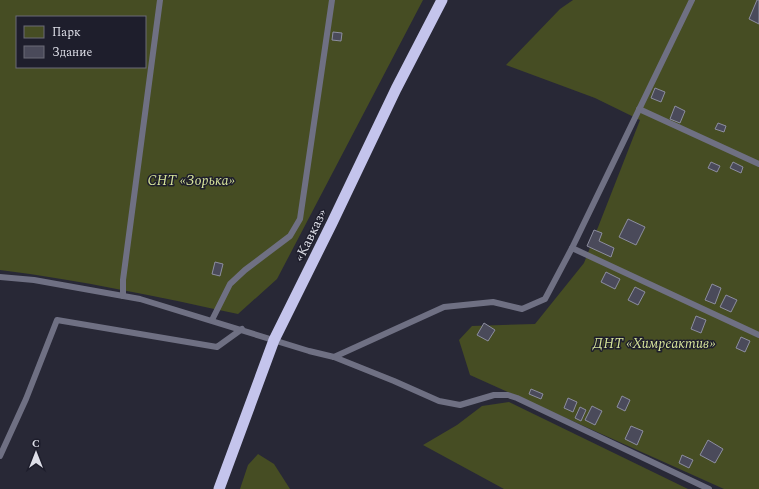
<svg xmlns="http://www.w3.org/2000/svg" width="759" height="489" font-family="Spectral,serif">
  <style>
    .green { fill: #464d23; fill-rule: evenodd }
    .building { fill: #4a4a5a; stroke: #8d8ea0 }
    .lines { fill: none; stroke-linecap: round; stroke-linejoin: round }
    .service { stroke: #6f7083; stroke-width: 6 }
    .trunk { stroke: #c4c4ec; stroke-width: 11 }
    .labels { text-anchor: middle; stroke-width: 3; stroke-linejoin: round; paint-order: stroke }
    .park-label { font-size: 14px; font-style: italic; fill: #d6e39a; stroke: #1e1e2c }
    .street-label { font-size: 14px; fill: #dedfe8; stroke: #1e1e2c }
  </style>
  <rect width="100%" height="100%" fill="#282836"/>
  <g class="green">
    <path d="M0,0H423L277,279L238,314C159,297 80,280 0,270ZM17,17H145V67H17Z"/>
    <path d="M573,0H759V489H724L470,375L459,340L472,326L535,324L584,263L640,120L595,98L506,65L560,9Z"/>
    <path d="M509,402L688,489H689H504L423,445L457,425L482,406Z"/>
    <path d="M258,454L274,464L290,489H240L248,465Z"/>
  </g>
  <g class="building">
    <path d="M757,0H759V24L749,19Z"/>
    <path d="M333,32L342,33L341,41L332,40Z"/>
    <path d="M655,88L665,92L661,102L651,98Z"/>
    <path d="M675,106L685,111L680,123L670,119Z"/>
    <path d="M718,123L726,126L724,132L715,129Z"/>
    <path d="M711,162L720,166L717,172L708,168Z"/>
    <path d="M733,162L743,167L741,173L730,168Z"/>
    <path d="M628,219L645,227L636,245L619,237Z"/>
    <path d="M594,230L602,233L599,241L614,248L611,257L587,246Z"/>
    <path d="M215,262L223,264L220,276L212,274Z"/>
    <path d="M606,272L620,279L615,289L601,282Z"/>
    <path d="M712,284L721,288L715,304L705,300Z"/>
    <path d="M635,287L645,292L638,305L628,300Z"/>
    <path d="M726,295L737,300L731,312L720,307Z"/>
    <path d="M696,316L706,320L701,333L691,329Z"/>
    <path d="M484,323L495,330L488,341L477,335Z"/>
    <path d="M741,337L750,341L745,352L736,348Z"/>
    <path d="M531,389L543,394L541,399L529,394Z"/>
    <path d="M622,396L630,400L625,411L617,407Z"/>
    <path d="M568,398L577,402L573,412L564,408Z"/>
    <path d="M592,406L602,411L595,425L585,420Z"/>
    <path d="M580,407L586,410L581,421L575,418Z"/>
    <path d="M631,426L643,431L637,445L625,439Z"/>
    <path d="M708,440L723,449L715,463L700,455Z"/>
    <path d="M682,455L693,460L689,468L679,463Z"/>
  </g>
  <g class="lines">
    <g class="service">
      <path d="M639,109L759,164"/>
      <path d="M572,248L759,335"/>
      <path d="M0,277L34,280L140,299L309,351L334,357L394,381L439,401L460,405L494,395H508L517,398L709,489"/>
      <path d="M123,296V280L160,0"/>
      <path d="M212,320L230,284L245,270L290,236L300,219L332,0"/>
      <path d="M334,357L444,307L493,302L522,309L545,299L572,248L692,0"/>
      <path d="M0,456L26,399L57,320L217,347L242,329"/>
    </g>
    <path class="trunk" d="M219,489L274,340L332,223L396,89L442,0"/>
  </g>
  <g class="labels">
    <g class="park-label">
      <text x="191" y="185">СНТ «Зорька»</text>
      <text x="654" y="348">ДНТ «Химреактив»</text>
    </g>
    <g class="street-label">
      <text transform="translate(310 235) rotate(-64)" y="5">«Кавказ»</text>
    </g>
  </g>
  <rect x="16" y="16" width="130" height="52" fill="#1e1e2c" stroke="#6b6b77"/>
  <rect x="24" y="26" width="20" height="12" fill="#464d23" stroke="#6b6b77"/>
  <text x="52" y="36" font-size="12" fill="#dedfe8">Парк</text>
  <rect x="24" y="46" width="20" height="12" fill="#4a4a5a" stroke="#6b6b77"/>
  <text x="52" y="56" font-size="12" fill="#dedfe8">Здание</text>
  <g transform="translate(36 453)" stroke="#1e1e2c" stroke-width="3" paint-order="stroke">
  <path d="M0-3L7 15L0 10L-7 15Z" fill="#dedfe8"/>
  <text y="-6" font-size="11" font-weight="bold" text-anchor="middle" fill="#dedfe8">С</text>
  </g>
</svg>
